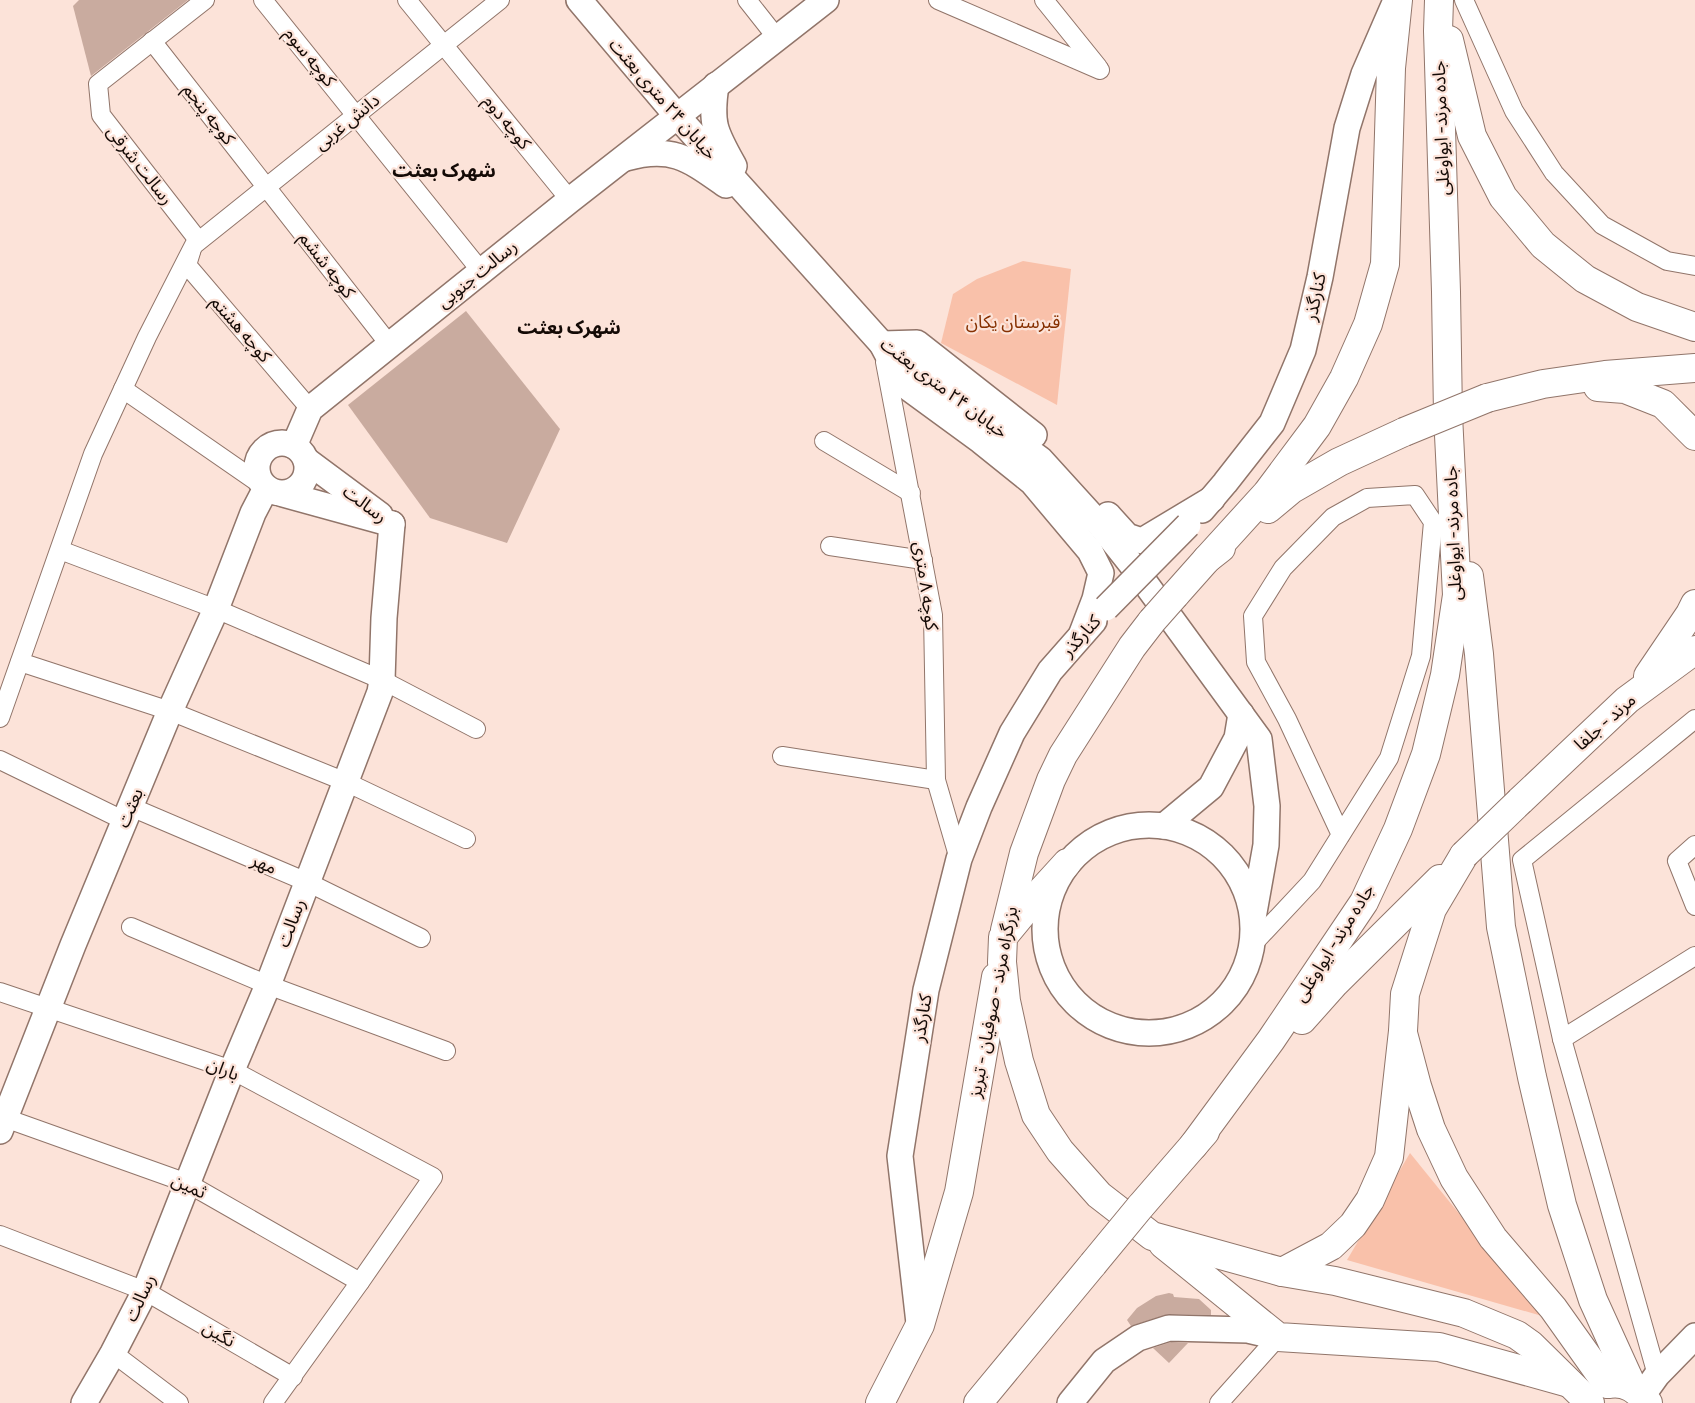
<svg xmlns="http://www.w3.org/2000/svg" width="1695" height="1403" font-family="Commissioner,'Noto Sans Arabic',sans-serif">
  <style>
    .green { fill: #f9c1aa }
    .building { fill: #c9ab9f }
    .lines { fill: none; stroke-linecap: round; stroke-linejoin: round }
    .street-casing { stroke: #91756a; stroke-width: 20 }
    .secondary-casing { stroke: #91756a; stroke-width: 28 }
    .primary-casing { stroke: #91756a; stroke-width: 30 }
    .highway-casing { stroke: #91756a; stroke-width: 30 }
    .street { stroke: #fff; stroke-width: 18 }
    .secondary { stroke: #fff; stroke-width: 25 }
    .primary { stroke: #fff; stroke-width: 28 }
    .highway { stroke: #fff; stroke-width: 28 }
    .secondary-bridge-casing { stroke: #91756a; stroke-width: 28; stroke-linecap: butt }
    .highway-bridge-casing { stroke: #91756a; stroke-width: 30; stroke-linecap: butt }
    .secondary-bridge { stroke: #fff; stroke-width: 25 }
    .highway-bridge { stroke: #fff; stroke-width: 28 }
    .labels { text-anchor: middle; stroke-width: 4.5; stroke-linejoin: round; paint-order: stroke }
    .street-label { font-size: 18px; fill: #140a06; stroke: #fce3d9 }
    .park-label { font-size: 18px; fill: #863001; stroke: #fce3d9 }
    .neighbourhood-label { font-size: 19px; font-weight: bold; fill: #140a06; stroke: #fce3d9 }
  </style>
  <rect width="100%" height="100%" fill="#fce3d9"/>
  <g class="green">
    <path d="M1023,261L1071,269L1057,405L941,343L953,294L977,279Z"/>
    <path d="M1410,1153L1542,1316L1347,1260Z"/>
  </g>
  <g class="building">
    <path d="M79,0H188L91,76L73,6Z"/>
    <path d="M466,311L560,429L507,543L430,518L348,405Z"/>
    <path d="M1169,1293L1173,1294L1174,1297L1199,1299L1211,1310V1315L1169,1314L1131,1326L1127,1320L1137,1308L1156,1296Z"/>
    <path d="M1171,1342L1188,1343L1169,1363L1153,1348Z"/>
  </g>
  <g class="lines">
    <defs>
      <g id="street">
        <path d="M263,0L481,271"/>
        <path d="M407,0L570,200"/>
        <path d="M747,0L777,38"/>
        <path d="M938,0L1100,70"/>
        <path d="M1044,0L1098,67"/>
        <path d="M1464,0L1514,111L1554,173L1602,225L1667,261L1695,266"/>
        <path d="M152,41L389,344"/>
        <path d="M198,240L101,115L98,84L205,0"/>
        <path d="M191,252L187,265L310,409"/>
        <path d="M885,362L933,615L936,780L959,859"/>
        <path d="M123,389L266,488"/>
        <path d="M824,441L911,493"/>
        <path d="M830,546L923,560"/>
        <path d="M60,550L216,609L382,680L476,729"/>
        <path d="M20,662L170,711L346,782L466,839"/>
        <path d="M0,718L93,454L147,337L194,245L500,0"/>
        <path d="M782,756L936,780"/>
        <path d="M0,760L125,821"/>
        <path d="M131,807L307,882L421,938"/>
        <path d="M1695,845L1677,861L1695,906"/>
        <path d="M131,927L268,985L446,1051"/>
        <path d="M1252,945L1312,881L1389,758L1421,656L1433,522L1415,495L1367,498L1333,517L1283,568L1253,616L1256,662L1287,719L1341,835"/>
        <path d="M0,992L232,1070L433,1177L360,1282L273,1403"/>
        <path d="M1562,1039L1695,956"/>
        <path d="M5,1118L187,1183L360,1282"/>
        <path d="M0,1235L145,1291L293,1377"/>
        <path d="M113,1353L179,1403"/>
        <path d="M1657,1375L1562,1039L1522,860L1695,719"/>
        <path d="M1219,1403L1278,1337"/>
      </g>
      <g id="secondary">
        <path d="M579,0L677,116L882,344L1040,459L1101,526L1132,565L1259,739L1267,806L1266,845L1253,918"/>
        <path d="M716,85C710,124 715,132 734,166"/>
        <path d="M626,158C672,145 689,159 726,185"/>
        <path d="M1034,435L917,343L882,344L903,384L981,441L1032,482L1090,551L1101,573L1095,599L1082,633"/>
        <circle cx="282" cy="468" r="25"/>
        <path d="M294,446L310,409L570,200L826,0"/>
        <path d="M306,460L380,515"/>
        <path d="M283,494L392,524"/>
        <path d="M1202,510L1225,483L1272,423L1303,350L1320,277L1347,128L1364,74L1394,5"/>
        <path d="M1108,515L1127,536L1142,541L1212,499"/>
        <circle cx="1149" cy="929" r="104"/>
        <path d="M1164,826L1211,787L1237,738L1241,714"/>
        <path d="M0,1131L73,945L170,711L216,609L253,513L266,488"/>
        <path d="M919,1323L900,1156L926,990L959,859L979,807L1012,733L1050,671L1094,621"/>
        <path d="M1642,1396L1657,1375L1695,1336"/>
        <path d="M84,1403L113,1353L145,1291L232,1070L268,985L380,692L382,680L384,618L392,524"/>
        <path d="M1070,1403L1104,1361L1138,1338L1169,1328L1248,1330L1278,1337"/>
      </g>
      <g id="primary">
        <path d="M1403,1033L1417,1086L1431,1129L1454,1178L1493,1238L1553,1308L1607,1384"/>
        <path d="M1282,1272L1335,1281L1464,1313L1517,1335L1531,1345L1590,1403"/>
        <path d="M1609,1384C1626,1381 1637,1390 1648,1403"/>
      </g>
      <g id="highway">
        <path d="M1449,40L1472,136L1503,197L1543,245L1585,279L1637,307L1695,327"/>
        <path d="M1598,387L1625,389L1663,404L1695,436"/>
        <path d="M1487,398L1543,384L1605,375L1695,368"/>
        <path d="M1268,509L1292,489L1339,462L1404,432"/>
        <path d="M1207,559L1267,493L1317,426L1344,378L1368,324L1385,264L1391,68L1398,0"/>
        <path d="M1469,576L1479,654L1501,927L1532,1077L1562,1205L1593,1300L1633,1388"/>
        <path d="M1175,595L1207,559L1221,548"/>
        <path d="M1648,676L1690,614L1695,604"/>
        <path d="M1520,801L1627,700L1695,650"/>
        <path d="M1067,863L1036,897L1003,937L1002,962L1006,1001L1019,1061L1036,1115L1060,1151L1099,1195L1152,1236L1282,1272L1331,1246L1353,1225L1370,1200L1389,1157L1403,1031L1405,994L1432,909L1464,855"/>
        <path d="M1005,930L1024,853L1051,780L1063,755L1132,647L1152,621"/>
        <path d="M1302,1020L1335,983L1440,879"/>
        <path d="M1193,1146L1271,1040L1364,902L1398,829L1426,754L1445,675L1457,595L1448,415L1446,292L1438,31L1439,0"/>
        <path d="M1140,1207L1205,1132"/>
        <path d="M1163,1244L1278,1337L1439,1347L1569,1383"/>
        <path d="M880,1403L920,1325L959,1192L996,977"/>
        <path d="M978,1403L1093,1264"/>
      </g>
    </defs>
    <use href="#street" class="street-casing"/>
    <use href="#secondary" class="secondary-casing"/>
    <use href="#primary" class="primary-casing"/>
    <use href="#highway" class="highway-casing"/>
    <use href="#street" class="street"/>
    <use href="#secondary" class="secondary"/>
    <use href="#primary" class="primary"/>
    <use href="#highway" class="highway"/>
    <defs>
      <path id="secondary-bridge" d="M1106,608L1188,525"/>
      <g id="highway-bridge">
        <path d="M1404,432L1487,398"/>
        <path d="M1152,621L1175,595"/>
        <path d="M1464,855L1520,801"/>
        <path d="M1093,1264L1140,1207"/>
      </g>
    </defs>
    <use href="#secondary-bridge" class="secondary-bridge-casing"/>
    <use href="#highway-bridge" class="highway-bridge-casing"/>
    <use href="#secondary-bridge" class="secondary-bridge"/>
    <use href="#highway-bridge" class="highway-bridge"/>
  </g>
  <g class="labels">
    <g class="street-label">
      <text transform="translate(310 57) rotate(51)" y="6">کوچه سوم</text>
      <text transform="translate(663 99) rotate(49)" y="6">خیابان ۲۴ متری بعثت</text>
      <text transform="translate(209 114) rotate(52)" y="6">کوچه پنجم</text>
      <text transform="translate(347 122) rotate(-39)" y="6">دانش غربی</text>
      <text transform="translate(507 122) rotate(51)" y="6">کوچه دوم</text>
      <text transform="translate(1441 128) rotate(-92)" y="6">جاده مرند- ایواوغلی</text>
      <text transform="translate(140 165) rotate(52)" y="6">رسالت شرقی</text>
      <text transform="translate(327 265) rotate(52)" y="6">کوچه ششم</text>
      <text transform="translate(477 274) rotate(-39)" y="6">رسالت جنوبی</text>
      <text transform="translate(1315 297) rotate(-78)" y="6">کنارگذر</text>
      <text transform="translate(241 329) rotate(49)" y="6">کوچه هشتم</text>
      <text transform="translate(944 388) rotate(37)" y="6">خیابان ۲۴ متری بعثت</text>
      <text transform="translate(365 504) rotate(37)" y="6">رسالت</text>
      <text transform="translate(1453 533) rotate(-92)" y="6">جاده مرند- ایواوغلی</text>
      <text transform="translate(926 586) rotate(82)" y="6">کوچه ۸ متری</text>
      <text transform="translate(1081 636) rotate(-48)" y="6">کنارگذر</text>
      <text transform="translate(1605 722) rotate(-42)" y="6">مرند - جلفا</text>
      <text transform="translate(130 808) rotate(-67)" y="6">بعثت</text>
      <text transform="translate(264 864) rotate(23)" y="6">مهر</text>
      <text transform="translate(291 923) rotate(-69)" y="6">رسالت</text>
      <text transform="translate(1334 943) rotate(-58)" y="6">جاده مرند- ایواوغلی</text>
      <text transform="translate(993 1002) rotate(-79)" y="6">بزرگراه مرند - صوفیان - تبریز</text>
      <text transform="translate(922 1018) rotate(-81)" y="6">کنارگذر</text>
      <text transform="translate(223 1069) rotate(22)" y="6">باران</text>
      <text transform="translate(189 1186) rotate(25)" y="6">ثمین</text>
      <text transform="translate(140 1298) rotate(-65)" y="6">رسالت</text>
      <text transform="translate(219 1334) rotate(30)" y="6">نگین</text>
    </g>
    <g class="park-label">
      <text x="1013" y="328">قبرستان یکان</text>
    </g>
    <g class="neighbourhood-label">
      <text x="444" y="177">شهرک بعثت</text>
      <text x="569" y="334">شهرک بعثت</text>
    </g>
  </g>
</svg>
